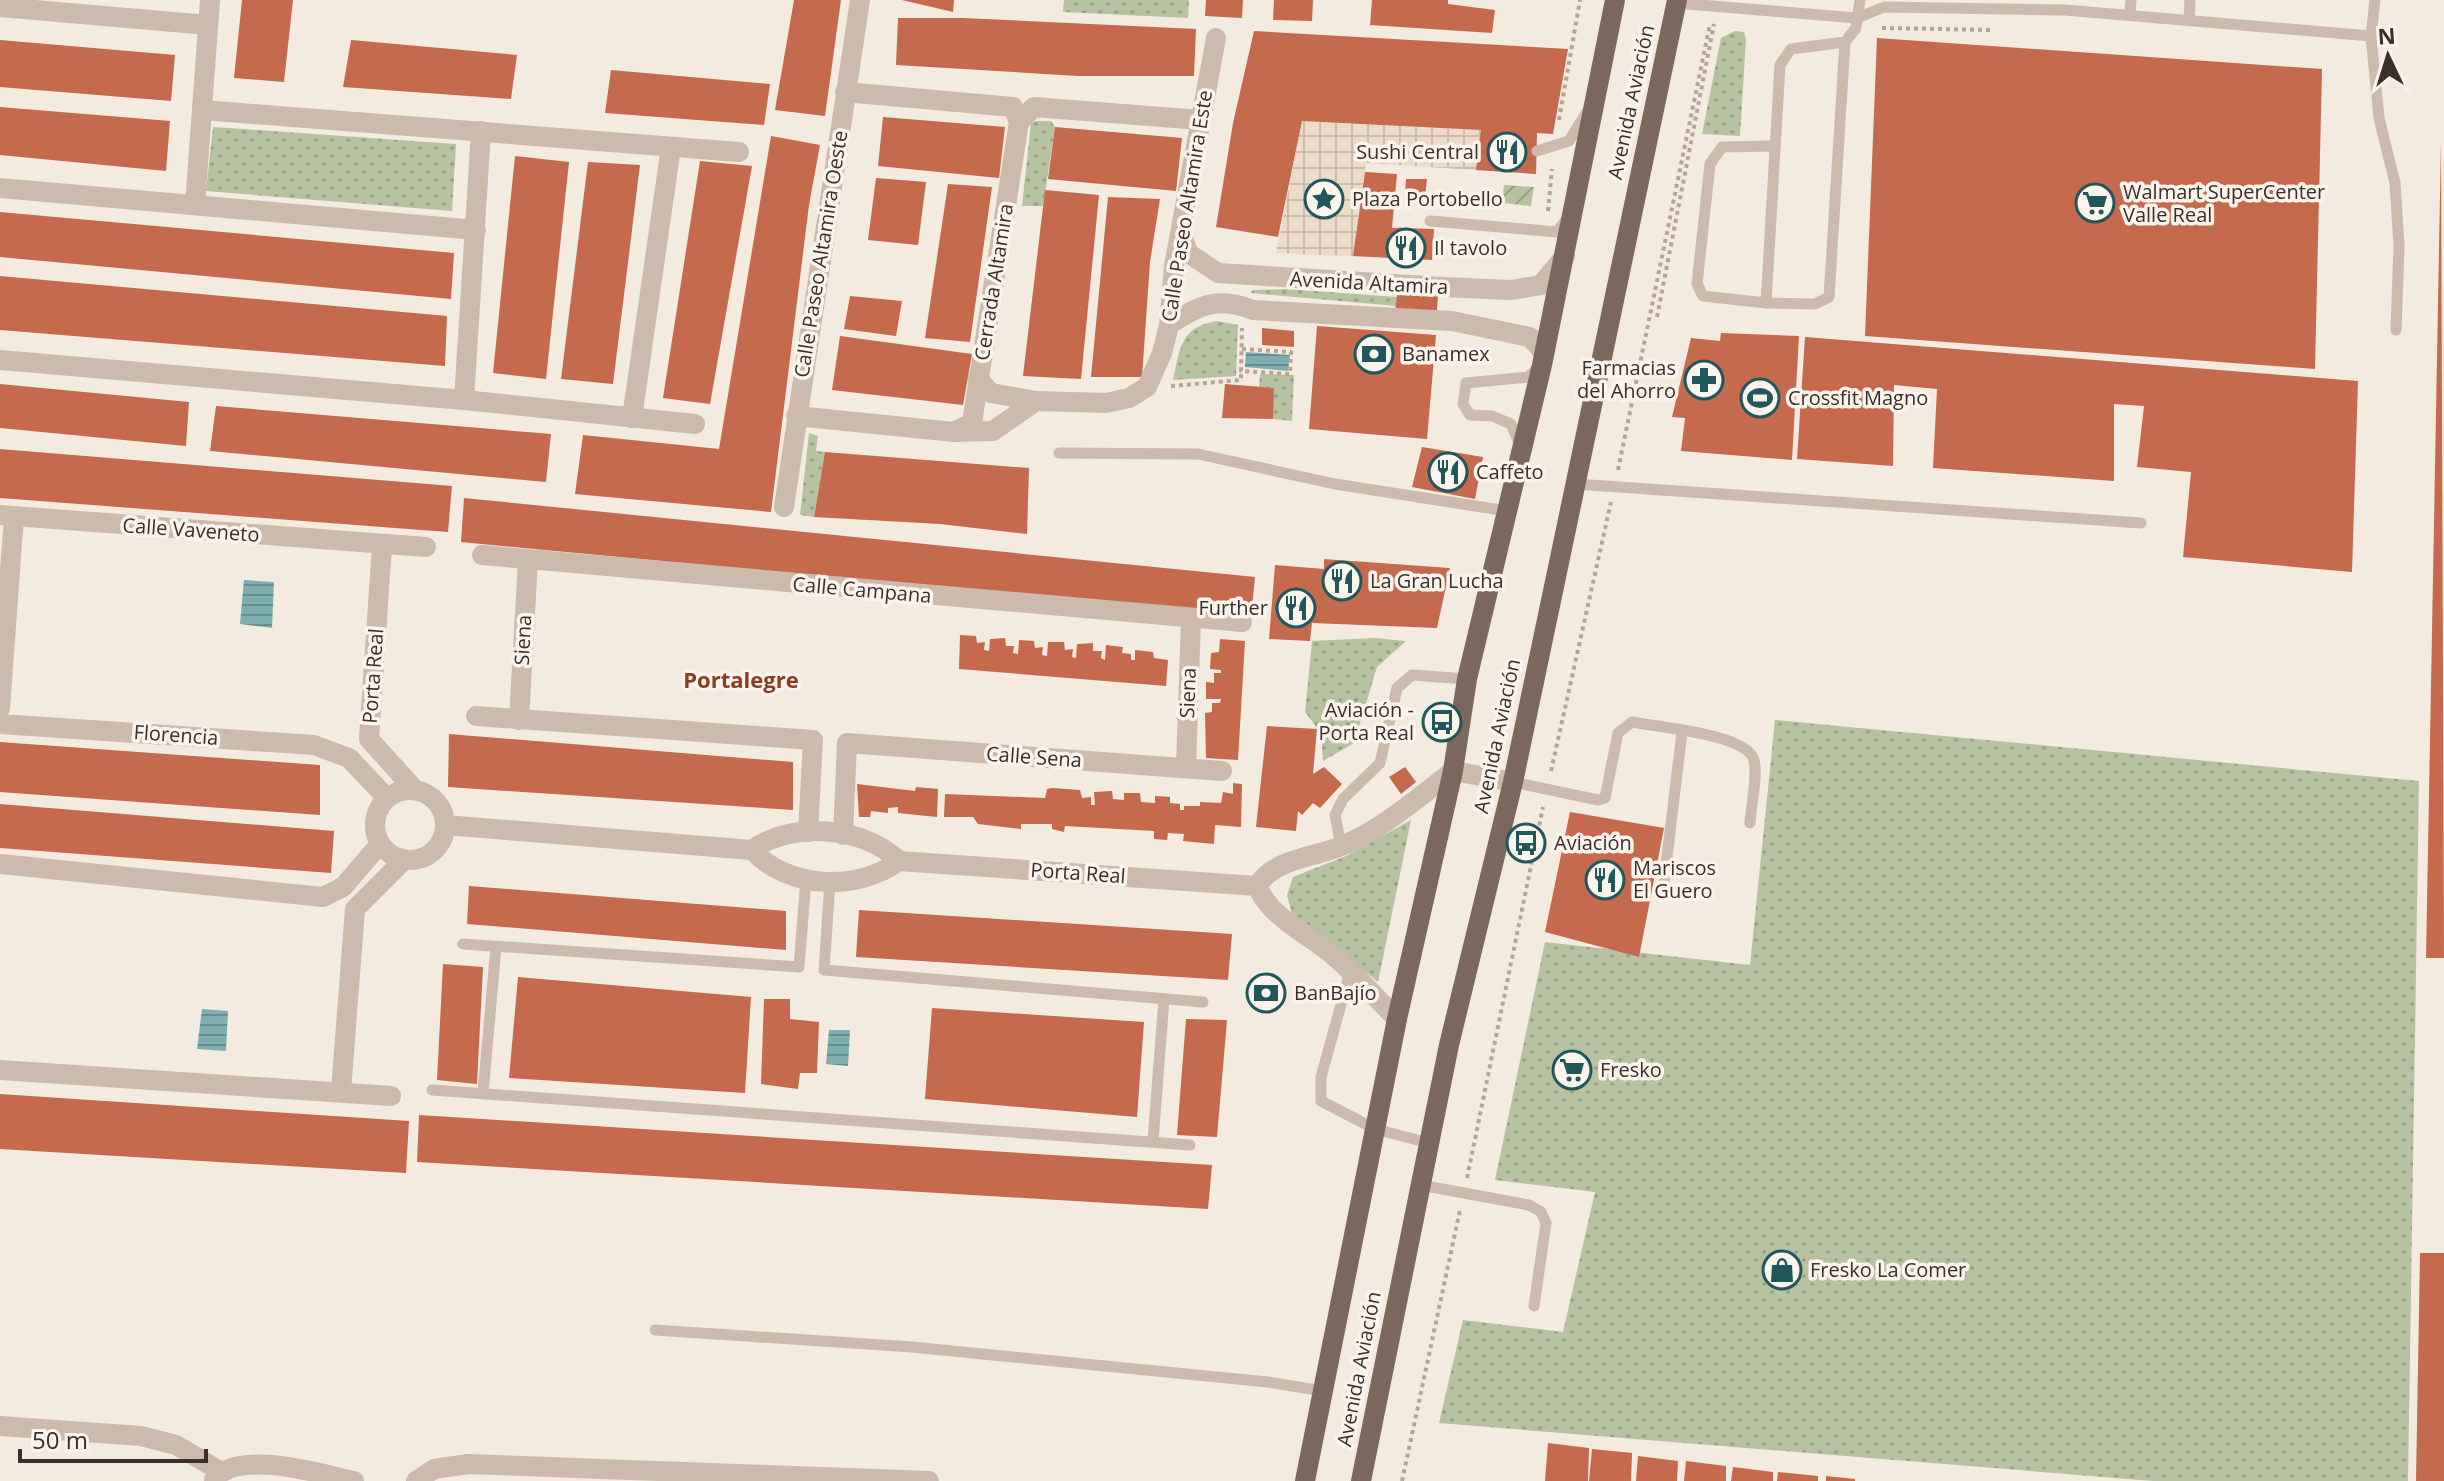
<svg xmlns="http://www.w3.org/2000/svg" width="2444" height="1481" font-family="'Open Sans',sans-serif">
  <style>
    .grass { fill: url(#grass-dots) }
    .garden { fill: url(#garden-furrows) }
    .plaza { fill: url(#plaza-grid) }
    .water { fill: url(#water-rules) }
    .building { fill: #c56a4c }
    .lines { fill: none; stroke-linecap: round; stroke-linejoin: round }
    .path { stroke: #b8a496; stroke-width: 4; stroke-dasharray: 4 4; stroke-linecap: butt }
    .service { stroke: #ccbaac; stroke-width: 11 }
    .minor { stroke: #ccbaac; stroke-width: 20 }
    .primary { stroke: #7b675c; stroke-width: 20 }
    .labels { text-anchor: middle; stroke-width: 7; stroke-linejoin: round; paint-order: stroke }
    .street-label { font-size: 20px; fill: #3a2f2b; stroke: #faf4ed }
    .poi-label { font-size: 20px; fill: #3a2f2b; stroke: #faf4ed; text-anchor: start }
    .neighbourhood-label { font-size: 22px; font-weight: bold; fill: #893c24; stroke: #faf4ed }
  </style>
  <defs>
    <pattern id="grass-dots" width="8" height="8" patternUnits="userSpaceOnUse" patternTransform="scale(2)"><rect width="8" height="8" fill="#b7c3a0"/><path d="M2 2h.1M6 6h.1" fill="none" stroke="#969f83" stroke-width="1.8" stroke-linecap="round"/></pattern>
    <pattern id="garden-furrows" width="10" height="10" patternUnits="userSpaceOnUse" patternTransform="scale(2)"><rect width="10" height="10" fill="#b7c3a0"/><path d="M-1 1l2-2M0 10L10 0M9 11l2-2" fill="none" stroke="#969f83"/></pattern>
    <pattern id="plaza-grid" width="8" height="8" patternUnits="userSpaceOnUse" patternTransform="scale(2)"><rect width="8" height="8" fill="#ebdbc8"/><path d="M0 4h8M4 0v8" fill="none" stroke="#cabcac"/></pattern>
    <pattern id="water-rules" width="6" height="5" patternUnits="userSpaceOnUse" patternTransform="scale(2)"><rect width="6" height="5" fill="#7faeb0"/><path d="M0 2.5h6" fill="none" stroke="#698e8f"/></pattern>
  </defs>
  <rect width="100%" height="100%" fill="#f3eae0"/>
  <g class="grass">
    <path d="M1064,0H1189L1188,18L1063,12Z"/>
    <path d="M1735,31L1744,32L1746,39L1740,136L1702,134L1721,38Z"/>
    <path d="M1036,121H1051L1055,127L1043,206H1022L1031,123Z"/>
    <path d="M213,127L456,144L452,211L206,191Z"/>
    <path d="M1287,289L1397,297L1396,306L1251,293L1253,290Z"/>
    <path d="M1217,321L1238,325L1236,376L1173,380C1180,347 1181,327 1217,321Z"/>
    <path d="M1260,374L1294,375L1292,421L1273,419V388L1259,387Z"/>
    <path d="M809,433L818,436L816,451L825,452L814,517L800,515Z"/>
    <path d="M1375,638L1406,641L1377,667L1354,743L1323,761L1321,733L1305,712L1312,641Z"/>
    <path d="M1775,720L2419,781L2408,1481H2153L1439,1423L1463,1320L1563,1332L1595,1192L1495,1180L1545,942L1750,965Z"/>
    <path d="M1411,820L1378,982L1292,914L1287,895L1293,877L1346,856Z"/>
  </g>
  <path class="garden" d="M1504,185L1534,187L1531,206L1502,203Z"/>
  <path class="plaza" d="M1302,121L1537,133L1536,174L1366,163L1357,224L1434,229L1432,260L1276,253Z"/>
  <g class="water">
    <path d="M1246,352L1290,355L1288,371L1245,367Z"/>
    <path d="M244,580L274,582L272,628L240,624Z"/>
    <path d="M202,1009L228,1011L226,1051L197,1049Z"/>
    <path d="M829,1030H850L848,1066L826,1064Z"/>
  </g>
  <g class="building">
    <path d="M242,0H293L284,82L234,78Z"/>
    <path d="M794,0H841L825,116L775,110Z"/>
    <path d="M902,0H954L953,12Z"/>
    <path d="M1206,0H1243L1242,18L1205,16Z"/>
    <path d="M1274,0H1313L1312,21L1273,20Z"/>
    <path d="M1372,0H1448V4L1495,10L1492,33L1370,25Z"/>
    <path d="M898,18H963L1196,29L1194,76H1078L896,65Z"/>
    <path d="M1254,31L1568,49L1553,134L1537,133L1536,174L1476,170L1481,130L1302,121L1278,237L1216,227L1233,123Z"/>
    <path d="M1877,38L2322,69L2315,369L1865,336Z"/>
    <path d="M0,40L175,55L171,101L0,87Z"/>
    <path d="M351,40L517,55L511,99L343,87Z"/>
    <path d="M611,70L770,84L764,125L605,113Z"/>
    <path d="M0,107L170,121L166,171L0,155Z"/>
    <path d="M883,117L1005,127L999,178L878,166Z"/>
    <path d="M1055,127L1182,138L1176,191L1048,179Z"/>
    <path d="M771,136L820,145L809,205L771,512L575,494L583,435L719,449Z"/>
    <path d="M2441,141L2444,958H2426Z"/>
    <path d="M515,156L569,162L546,379L493,373Z"/>
    <path d="M700,161L752,166L710,404L663,398Z"/>
    <path d="M588,162L640,165L613,384L561,379Z"/>
    <path d="M1365,172L1397,174L1392,228L1434,229L1432,260L1353,256Z"/>
    <path d="M876,178L926,182L918,245L868,240Z"/>
    <path d="M1406,179H1427L1425,197L1405,195Z"/>
    <path d="M948,184L992,187L970,342L925,338Z"/>
    <path d="M1045,190L1099,195L1081,379L1023,376Z"/>
    <path d="M1108,197L1160,199L1150,262L1142,377H1091Z"/>
    <path d="M0,212L454,253L451,299L0,257Z"/>
    <path d="M0,276L447,316L445,366L0,330Z"/>
    <path d="M1435,294L1438,295L1437,310L1433,313L1395,312L1397,295Z"/>
    <path d="M850,296L902,301L896,336L844,329Z"/>
    <path d="M1317,326L1436,335L1427,439L1309,429Z"/>
    <path d="M1262,328L1294,331V347L1262,345Z"/>
    <path d="M1721,333L1799,336L1792,460L1681,451L1685,418L1672,417L1691,338L1720,341Z"/>
    <path d="M840,336L972,354L963,405L832,390Z"/>
    <path d="M1805,337L2358,381L2352,572L2183,557L2191,472L2137,467L2144,406L2114,404V481L1933,468L1937,389L1894,385L1893,466L1797,459Z"/>
    <path d="M0,384L189,402L186,446L0,428Z"/>
    <path d="M1225,384L1274,388L1273,419L1222,418Z"/>
    <path d="M216,406L551,434L546,482L210,451Z"/>
    <path d="M1422,447L1483,457L1475,499L1412,487Z"/>
    <path d="M0,449L452,486L448,532L0,498Z"/>
    <path d="M825,452L1029,468L1027,534L940,524L814,517Z"/>
    <path d="M464,498L1255,577L1251,617L461,542Z"/>
    <path d="M1324,559L1450,568L1437,628L1312,623L1310,641L1269,639L1275,565L1324,569Z"/>
    <path d="M960,635L976,636L977,643L985,642L984,650L989,651L990,639L1005,638L1006,646H1014L1013,653L1018,654L1019,640L1034,641L1035,648L1043,647L1042,655L1047,656L1048,642H1064L1065,650L1073,649L1072,657L1076,658L1077,644L1093,643V651H1102L1101,658L1105,660L1106,645L1123,647L1122,653L1131,654V660H1135V650L1153,652L1154,658L1168,660L1166,686L959,669Z"/>
    <path d="M1220,639L1245,641L1238,760L1206,758L1205,713L1212,712V703H1220L1221,699H1206V682L1214,683V673H1221V670L1210,669L1211,653L1219,652Z"/>
    <path d="M1267,726L1317,729L1313,774L1324,767L1342,784L1320,808L1313,803L1302,815L1298,811L1296,831L1256,827Z"/>
    <path d="M449,734L793,762V810L448,787Z"/>
    <path d="M0,742L320,765V815L0,792Z"/>
    <path d="M1405,767L1416,782L1401,794L1389,777Z"/>
    <path d="M1233,783L1242,784L1241,827L1215,825L1214,844L1183,841L1184,834L1168,833L1167,840L1154,839V831L1065,826L1064,832L1052,829V824H1021V829L978,824L973,817H944L945,794L1045,798L1047,789L1052,788L1080,790L1082,798L1091,797V805H1095L1094,792L1112,791L1113,799L1124,800V793H1140L1141,802L1155,803V796L1170,797V803L1180,804V810H1184V806H1200V802L1221,803L1223,792L1233,794Z"/>
    <path d="M857,784L915,791L916,787L938,789L937,817L898,813V807L888,808V813L871,811L870,817H859Z"/>
    <path d="M0,804L334,831L331,873L0,848Z"/>
    <path d="M1570,812L1664,828L1639,957L1545,932Z"/>
    <path d="M469,886L786,911V950L467,924Z"/>
    <path d="M859,910L1232,934L1228,980L856,957Z"/>
    <path d="M443,964L483,967L477,1084L437,1080Z"/>
    <path d="M518,977L751,997L745,1093L509,1078Z"/>
    <path d="M764,999H790V1019L819,1022L817,1073H800L798,1089L761,1084Z"/>
    <path d="M932,1008L1144,1022L1137,1117L925,1099Z"/>
    <path d="M1186,1019L1227,1020L1217,1137L1177,1135Z"/>
    <path d="M0,1094L409,1121L406,1173L0,1149Z"/>
    <path d="M419,1115L1212,1165L1208,1209L417,1162Z"/>
    <path d="M2420,1253H2444V1481H2416Z"/>
    <path d="M1548,1443L1589,1448L1588,1481H1545Z"/>
    <path d="M1592,1449L1632,1453L1631,1481H1589Z"/>
    <path d="M1638,1456L1678,1461L1677,1481H1636Z"/>
    <path d="M1686,1461L1726,1466V1481H1684Z"/>
    <path d="M1733,1467L1773,1472V1481H1731Z"/>
    <path d="M1778,1472L1818,1476V1481H1777Z"/>
    <path d="M1826,1476L1855,1479V1481H1826Z"/>
  </g>
  <g class="lines">
    <g class="path">
      <path d="M1882,28L1992,30"/>
      <path d="M1559,120L1580,0"/>
      <path d="M1548,211L1552,169"/>
      <path d="M1657,317L1714,24"/>
      <path d="M1242,349L1291,352L1290,374L1241,371L1242,328"/>
      <path d="M1171,386L1241,380V372"/>
      <path d="M1618,470L1710,24"/>
      <path d="M1551,771L1611,502"/>
      <path d="M1467,1178L1543,807"/>
      <path d="M1402,1481L1460,1210"/>
    </g>
    <g class="service">
      <path d="M1676,3L1857,18L1884,7L2065,10L2371,36L2375,0"/>
      <path d="M2130,14L2131,0"/>
      <path d="M2189,20L2190,0"/>
      <path d="M2371,36L2379,118L2395,183L2399,246L2396,330"/>
      <path d="M1845,42L1791,49L1780,65L1766,303L1815,304L1829,297L1845,42L1856,28L1860,0"/>
      <path d="M1537,151L1569,141L1587,112"/>
      <path d="M1430,221L1557,232L1566,220"/>
      <path d="M1766,303L1703,296L1697,284L1710,164L1722,147L1773,146"/>
      <path d="M1521,447L1511,424L1492,416L1470,415L1463,404L1466,383L1528,377L1538,368"/>
      <path d="M1059,453L1198,454L1335,484L1507,511"/>
      <path d="M1575,484L2141,523"/>
      <path d="M1513,782L1598,800L1605,798L1618,733L1632,722C1657,727 1747,734 1754,760C1758,777 1751,804 1750,823"/>
      <path d="M1341,846L1335,815L1343,799L1380,763L1397,688L1412,675L1467,679"/>
      <path d="M830,882L824,970L1203,1002"/>
      <path d="M1664,882L1682,732"/>
      <path d="M463,944L799,967L806,879"/>
      <path d="M1350,972L1321,1077V1101L1375,1129L1429,1143"/>
      <path d="M432,1090L1190,1145"/>
      <path d="M483,1093L496,947"/>
      <path d="M1153,1141L1164,999"/>
      <path d="M1420,1185L1529,1205L1541,1212L1546,1223L1534,1306"/>
      <path d="M655,1330L912,1347L1268,1382L1323,1391"/>
    </g>
    <g class="minor">
      <path d="M0,7L208,25"/>
      <path d="M845,92L1013,107L1019,122L1034,107L1200,120"/>
      <path d="M202,110L739,152"/>
      <path d="M0,188L476,230"/>
      <path d="M195,205L210,0"/>
      <path d="M1181,232L1188,253L1218,273L1442,287L1511,290L1541,285L1565,256"/>
      <path d="M1169,325C1199,305 1217,296 1253,310L1452,321L1530,337L1544,353"/>
      <path d="M0,360L464,400L695,424"/>
      <path d="M978,379L991,393L1036,401"/>
      <path d="M464,400L481,131"/>
      <path d="M796,416L954,432L993,431L1036,401L1106,403L1129,398L1147,387L1162,353L1169,325L1174,266L1216,38"/>
      <path d="M632,418L671,147"/>
      <path d="M954,432L972,423L1019,122"/>
      <path d="M784,507L860,0"/>
      <path d="M0,515L426,547"/>
      <path d="M382,545L369,739L415,790"/>
      <path d="M482,555L1242,622"/>
      <path d="M0,708L14,516"/>
      <path d="M476,716L813,740L808,832"/>
      <path d="M519,720L528,560"/>
      <path d="M0,724L314,745L349,758L387,798"/>
      <path d="M1186,768L1191,619"/>
      <circle cx="410" cy="825" r="35"/>
      <path d="M445,825L752,850C791,821 864,826 899,861"/>
      <path d="M843,835L847,743L1222,771"/>
      <path d="M752,850C788,889 857,892 899,861L1257,886"/>
      <path d="M0,864L323,897L343,887L380,844"/>
      <path d="M1257,886C1274,859 1311,858 1339,847C1380,831 1418,798 1453,771L1513,782"/>
      <path d="M1257,886C1271,919 1309,934 1335,957C1357,976 1377,999 1397,1019"/>
      <path d="M0,1070L391,1096"/>
      <path d="M341,1091L355,909L404,860"/>
      <path d="M0,1426L141,1436L176,1445L220,1471"/>
      <path d="M214,1480C236,1448 321,1474 354,1481"/>
      <path d="M416,1481L434,1469L468,1464L929,1481"/>
    </g>
    <g class="primary">
      <path d="M1305,1481L1397,1019L1453,771L1467,679L1542,365L1615,0"/>
      <path d="M1361,1481L1449,1045L1513,782L1677,0"/>
    </g>
  </g>
  <defs>
    <symbol id="restaurant-ring" viewBox="-11 -11 22 22"><circle r="9.5" fill="#faf4ed" stroke="#20575b" stroke-width="1.5"/><path d="M-5-6h1v4h1v-4h1v4h1v-4h1v5L-1.5 .5V6h-2V.5L-5-1ZM5-6V6H3V1.5H1.5Q1.5-4 5-6Z" fill="#20575b"/></symbol>
    <symbol id="sight-ring" viewBox="-11 -11 22 22"><circle r="9.5" fill="#faf4ed" stroke="#20575b" stroke-width="1.5"/><path d="M0-6L1.8-2.2L6-1.7L2.9 1.2L3.7 5.4L0 3.3L-3.7 5.4L-2.9 1.2L-6-1.7L-1.8-2.2Z" fill="#20575b"/></symbol>
    <symbol id="supermarket-ring" viewBox="-11 -11 22 22"><circle r="9.5" fill="#faf4ed" stroke="#20575b" stroke-width="1.5"/><path d="M-6-5.5h2.5l.6 2H6L4.5 2H-2.5L-4.4-4H-6ZM-1.5 3.2a1.3 1.3 0 1 0 .1 0ZM3 3.2a1.3 1.3 0 1 0 .1 0Z" fill="#20575b"/></symbol>
    <symbol id="bank-ring" viewBox="-11 -11 22 22"><circle r="9.5" fill="#faf4ed" stroke="#20575b" stroke-width="1.5"/><path d="M-6-4H6V4H-6ZM0-2.3a2.3 2.3 0 1 0 0 4.6a2.3 2.3 0 1 0 0-4.6Z" fill="#20575b"/></symbol>
    <symbol id="pharmacy-ring" viewBox="-11 -11 22 22"><circle r="9.5" fill="#faf4ed" stroke="#20575b" stroke-width="1.5"/><path d="M-2-6h4v4h4v4h-4v4h-4v-4h-4v-4h4Z" fill="#20575b"/></symbol>
    <symbol id="stadium-ring" viewBox="-11 -11 22 22"><circle r="9.5" fill="#faf4ed" stroke="#20575b" stroke-width="1.5"/><path d="M0-5a6.5 5 0 1 0 0 10a6.5 5 0 1 0 0-10ZM-3.5-1.8h7v3.6h-7Z" fill="#20575b"/></symbol>
    <symbol id="bus-ring" viewBox="-11 -11 22 22"><circle r="9.5" fill="#faf4ed" stroke="#20575b" stroke-width="1.5"/><path d="M-5-6H5V4H4V6H2V4H-2V6H-4V4H-5ZM-3.5-4V0h7V-4ZM-3.5 1.2v1.5H-2V1.2ZM2 1.2v1.5H3.5V1.2Z" fill="#20575b"/></symbol>
    <symbol id="shop-ring" viewBox="-11 -11 22 22"><circle r="9.5" fill="#faf4ed" stroke="#20575b" stroke-width="1.5"/><path d="M-5-2.5h2.3a2.7 3.5 0 0 1 5.4 0H5L5.5 6h-11ZM-1.5-2.5h3a1.5 2.3 0 0 0-3 0Z" fill="#20575b"/></symbol>
  </defs>
  <g fill-rule="evenodd">
    <use href="#restaurant-ring" x="1485" y="130" width="44" height="44"/>
    <use href="#sight-ring" x="1302" y="177" width="44" height="44"/>
    <use href="#supermarket-ring" x="2073" y="181" width="44" height="44"/>
    <use href="#restaurant-ring" x="1384" y="226" width="44" height="44"/>
    <use href="#bank-ring" x="1352" y="332" width="44" height="44"/>
    <use href="#pharmacy-ring" x="1682" y="358" width="44" height="44"/>
    <use href="#stadium-ring" x="1738" y="376" width="44" height="44"/>
    <use href="#restaurant-ring" x="1426" y="450" width="44" height="44"/>
    <use href="#restaurant-ring" x="1320" y="559" width="44" height="44"/>
    <use href="#restaurant-ring" x="1274" y="586" width="44" height="44"/>
    <use href="#bus-ring" x="1420" y="700" width="44" height="44"/>
    <use href="#bus-ring" x="1504" y="821" width="44" height="44"/>
    <use href="#restaurant-ring" x="1583" y="858" width="44" height="44"/>
    <use href="#bank-ring" x="1244" y="971" width="44" height="44"/>
    <use href="#supermarket-ring" x="1550" y="1048" width="44" height="44"/>
    <use href="#shop-ring" x="1760" y="1248" width="44" height="44"/>
  </g>
  <g class="labels">
    <g class="street-label">
      <text transform="translate(1631 102) rotate(-78)" y="7">Avenida Aviación</text>
      <text transform="translate(1187 206) rotate(-81)" y="7">Calle Paseo Altamira Este</text>
      <text transform="translate(821 254) rotate(-81)" y="7">Calle Paseo Altamira Oeste</text>
      <text transform="translate(994 282) rotate(-81)" y="7">Cerrada Altamira</text>
      <text transform="translate(1369 283) rotate(3)" y="7">Avenida Altamira</text>
      <text transform="translate(191 530) rotate(4)" y="7">Calle Vaveneto</text>
      <text transform="translate(862 590) rotate(5)" y="7">Calle Campana</text>
      <text transform="translate(523 640) rotate(-87)" y="7">Siena</text>
      <text transform="translate(373 676) rotate(-86)" y="7">Porta Real</text>
      <text transform="translate(1188 693) rotate(-88)" y="7">Siena</text>
      <text transform="translate(176 735) rotate(4)" y="7">Florencia</text>
      <text transform="translate(1497 736) rotate(-78)" y="7">Avenida Aviación</text>
      <text transform="translate(1034 757) rotate(4)" y="7">Calle Sena</text>
      <text transform="translate(1078 873) rotate(4)" y="7">Porta Real</text>
      <text transform="translate(1359 1369) rotate(-79)" y="7">Avenida Aviación</text>
    </g>
    <g class="poi-label">
      <text x="1479" y="159" text-anchor="end">Sushi Central</text>
      <text x="2123" y="199">Walmart SuperCenter<tspan x="2123" dy="23">Valle Real</tspan></text>
      <text x="1352" y="206">Plaza Portobello</text>
      <text x="1434" y="255">Il tavolo</text>
      <text x="1402" y="361">Banamex</text>
      <text x="1676" y="375" text-anchor="end">Farmacias<tspan x="1676" dy="23">del Ahorro</tspan></text>
      <text x="1788" y="405">Crossfit Magno</text>
      <text x="1476" y="479">Caffeto</text>
      <text x="1370" y="588">La Gran Lucha</text>
      <text x="1268" y="615" text-anchor="end">Further</text>
      <text x="1414" y="717" text-anchor="end">Aviación -<tspan x="1414" dy="23">Porta Real</tspan></text>
      <text x="1554" y="850">Aviación</text>
      <text x="1633" y="875">Mariscos<tspan x="1633" dy="23">El Guero</tspan></text>
      <text x="1294" y="1000">BanBajío</text>
      <text x="1600" y="1077">Fresko</text>
      <text x="1810" y="1277">Fresko La Comer</text>
    </g>
    <g class="neighbourhood-label">
      <text x="741" y="688">Portalegre</text>
    </g>
  </g>
  <g transform="translate(2388 56) rotate(356)" stroke="#faf4ed" stroke-width="6" paint-order="stroke">
  <path d="M0-6L14 30L0 20L-14 30Z" fill="#3a2f2b"/>
  <text y="-12" font-size="22" font-weight="bold" text-anchor="middle" fill="#3a2f2b">N</text>
  </g>
  <path d="M20 1449v12h186v-12" fill="none" stroke="#3a2f2b" stroke-width="4"/>
  <text x="32" y="1449" font-size="24" fill="#3a2f2b" stroke="#faf4ed" stroke-width="6" paint-order="stroke">50 m</text>
</svg>
